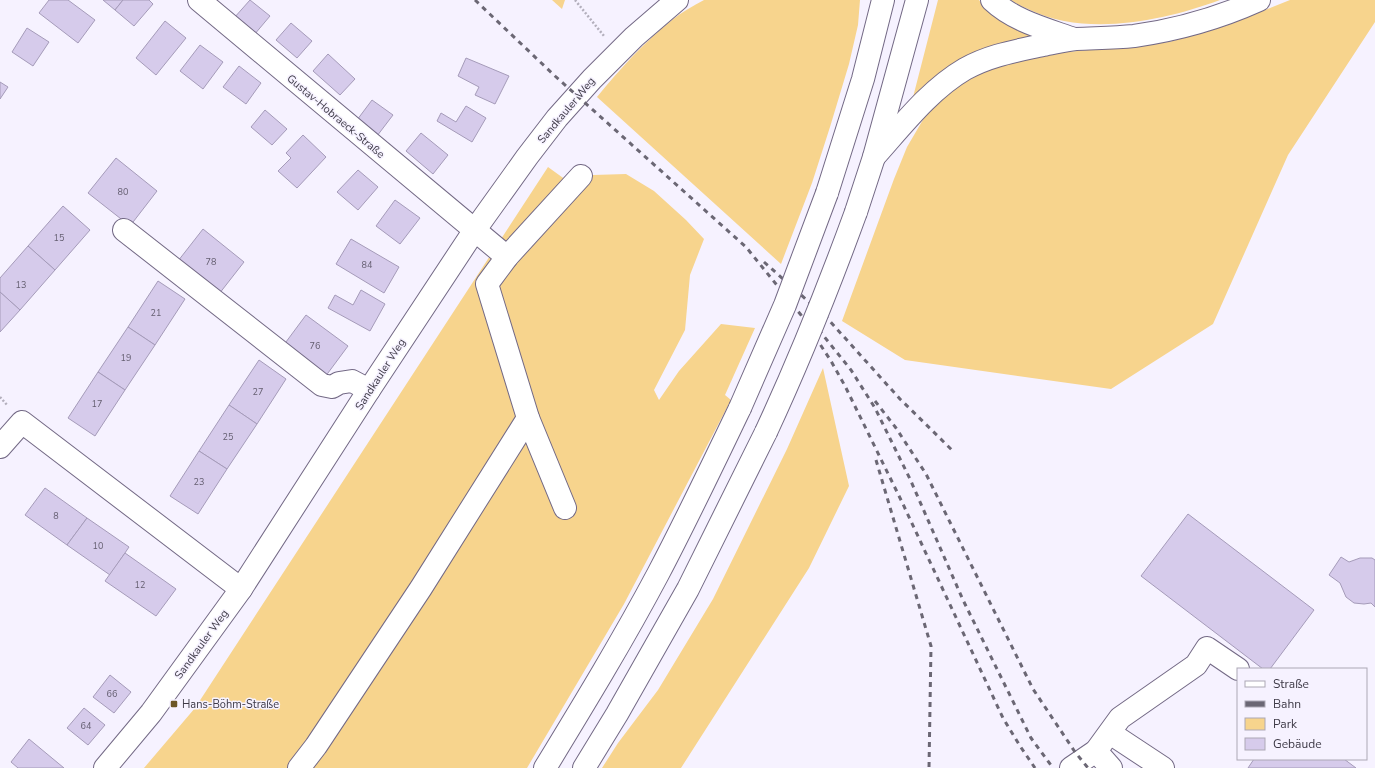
<svg xmlns="http://www.w3.org/2000/svg" width="1375" height="768" font-family="'Nunito Sans',sans-serif">
  <style>
    .green { fill: #f7d48d }
    .building { fill: #d6cbeb; stroke: #a59bb9 }
    .lines { fill: none; stroke-linecap: round; stroke-linejoin: round }
    .minor-casing { stroke: #736985; stroke-width: 24 }
    .highway-casing { stroke: #736985; stroke-width: 24 }
    .path { stroke: #b3afbc; stroke-width: 2.5; stroke-dasharray: 2 2; stroke-linecap: butt }
    .minor { stroke: #fff; stroke-width: 22 }
    .highway { stroke: #fff; stroke-width: 22 }
    .rail { stroke: #6b6774; stroke-width: 3; stroke-dasharray: 5 5; stroke-linecap: butt }
    .highway-bridge-casing { stroke: #736985; stroke-width: 24; stroke-linecap: butt }
    .highway-bridge { stroke: #fff; stroke-width: 22 }
    .poi-dot { fill: #6c5626; stroke: #f6f2ff; stroke-width: 1.5 }
    .labels { text-anchor: middle; stroke-width: 3; stroke-linejoin: round; paint-order: stroke }
    .number-label { font-size: 9px; fill: #645e70 }
    .street-label { font-size: 11px; fill: #3e3a47; stroke: #f6f2ff }
    .poi-label { font-size: 11px; fill: #3e3a47; stroke: #f6f2ff; text-anchor: start }
  </style>
  <rect width="100%" height="100%" fill="#f6f2ff"/>
  <g class="green">
    <path d="M552,0H565L562,9Z"/>
    <path d="M704,0H860L858,25L849,64L830,127L812,183L781,264L597,97C620,69 644,42 672,20C682,12 693,6 704,0Z"/>
    <path d="M938,0H979L988,11L1035,33L1034,40L911,105Z"/>
    <path d="M1011,0H1220C1163,21 1087,37 1030,10C1023,7 1016,4 1011,0Z"/>
    <path d="M1290,0H1375V22L1288,155L1213,324L1111,389L905,360L842,321L894,179L907,147L924,118L948,93L973,76L1010,60L1057,53L1169,42L1225,26Z"/>
    <path d="M548,167L577,188L583,180L593,175L626,174L654,191L686,220L704,239L690,275L685,330L654,390L659,400L679,371L721,324L755,328L725,395L731,400L624,604L527,768H144L195,708Z"/>
    <path d="M823,368L849,486L809,568L681,768H602L618,743L658,690L713,599L787,449Z"/>
  </g>
  <g class="building">
    <path d="M49,0H68L95,20L78,43L39,13Z"/>
    <path d="M103,0H123L115,10Z"/>
    <path d="M123,0H149L153,4L134,26L115,10Z"/>
    <path d="M250,0L270,16L254,35L234,18Z"/>
    <path d="M165,21L186,38L156,75L136,58Z"/>
    <path d="M291,23L312,41L297,58L276,40Z"/>
    <path d="M27,28L49,42L33,66L12,52Z"/>
    <path d="M200,45L223,62L203,89L180,71Z"/>
    <path d="M328,54L355,79L340,95L313,71Z"/>
    <path d="M466,58L509,76L495,104L475,95L479,87L458,76Z"/>
    <path d="M239,66L261,83L246,104L223,87Z"/>
    <path d="M0,82L8,87L0,99Z"/>
    <path d="M372,100L393,115L377,136L357,120Z"/>
    <path d="M466,106L486,118L472,142L437,121L441,113L456,122Z"/>
    <path d="M265,110L287,129L272,145L251,127Z"/>
    <path d="M421,133L448,155L433,174L406,151Z"/>
    <path d="M303,135L326,157L297,188L278,171L291,158L286,153Z"/>
    <path d="M116,158L157,191L130,226L88,193Z"/>
    <path d="M358,170L378,187L358,210L337,192Z"/>
    <path d="M395,200L420,218L400,244L376,226Z"/>
    <path d="M63,206L90,230L55,270L28,246Z"/>
    <path d="M203,229L244,262L219,294L178,261Z"/>
    <path d="M351,239L399,267L384,293L336,264Z"/>
    <path d="M28,246L55,270L20,310L0,292V278Z"/>
    <path d="M158,281L185,299L155,345L128,327Z"/>
    <path d="M361,290L385,304L370,331L328,308L335,295L353,305Z"/>
    <path d="M0,292L20,310L0,332Z"/>
    <path d="M306,315L348,346L325,377L283,346Z"/>
    <path d="M128,327L155,345L125,390L98,372Z"/>
    <path d="M259,360L286,379L257,424L229,405Z"/>
    <path d="M98,372L125,390L95,436L68,418Z"/>
    <path d="M229,405L257,424L227,469L199,451Z"/>
    <path d="M199,451L227,469L198,514L170,496Z"/>
    <path d="M45,488L87,518L67,545L25,515Z"/>
    <path d="M1188,514L1314,610L1270,669H1263L1141,576Z"/>
    <path d="M87,518L129,547L110,575L67,545Z"/>
    <path d="M125,553L176,589L156,616L105,581Z"/>
    <path d="M1341,557L1349,562L1360,558H1372L1375,560V607L1371,603L1364,604L1354,603L1346,597L1340,583L1329,575Z"/>
    <path d="M110,675L131,692L114,713L93,697Z"/>
    <path d="M84,708L105,725L88,745L67,728Z"/>
    <path d="M29,739L64,768H18L11,762Z"/>
    <path d="M1254,759H1344L1356,768H1248Z"/>
  </g>
  <g class="lines">
    <defs>
      <g id="minor">
        <path d="M199,0L507,257"/>
        <path d="M124,230L322,385L332,387L339,383L352,381L369,390"/>
        <path d="M0,447L22,422L241,589"/>
        <path d="M565,508L528,418L487,284L507,257L581,176"/>
        <path d="M1110,733L1163,768"/>
        <path d="M1096,751L1111,768"/>
        <path d="M105,768L151,713L241,589L369,390L474,231L527,157L557,118L592,79L634,37L677,0"/>
        <path d="M299,768L316,746L421,588L528,418"/>
        <path d="M1071,768L1096,751L1120,718L1196,665L1207,648L1238,669"/>
      </g>
      <g id="highway">
        <path d="M992,0C1014,21 1046,29 1074,39"/>
        <path d="M874,157C901,127 929,90 965,69C990,55 1016,51 1043,45C1054,43 1065,40 1076,39C1095,38 1114,38 1134,36C1177,30 1219,18 1259,0"/>
        <path d="M827,193L863,79L883,0"/>
        <path d="M856,212L874,157L917,0"/>
        <path d="M545,768C584,704 623,640 658,574C687,519 713,464 740,408"/>
        <path d="M584,768L617,714L688,589L766,432"/>
      </g>
    </defs>
    <use href="#minor" class="minor-casing"/>
    <use href="#highway" class="highway-casing"/>
    <g class="path">
      <path d="M575,0L604,36"/>
      <path d="M0,397L8,406"/>
    </g>
    <use href="#minor" class="minor"/>
    <use href="#highway" class="highway"/>
    <g class="rail">
      <path d="M475,0L555,76L746,247L801,315L831,361L845,386L902,502L1003,718L1020,746L1035,768"/>
      <path d="M764,262L827,318L900,399L954,452"/>
      <path d="M806,314L851,370L875,408L910,479L963,600L1031,738L1053,768"/>
      <path d="M875,401L896,428L926,474L1033,689L1075,752L1088,768"/>
      <path d="M876,460L931,646L929,768"/>
    </g>
    <defs>
      <g id="highway-bridge">
        <path d="M740,408L785,305L827,193"/>
        <path d="M766,432C800,359 829,286 856,212"/>
      </g>
    </defs>
    <use href="#highway-bridge" class="highway-bridge-casing"/>
    <use href="#highway-bridge" class="highway-bridge"/>
  </g>
  <rect class="poi-dot" x="170" y="700" width="8" height="8" rx="2"/>
  <g class="labels">
    <g class="number-label">
      <text x="123" y="195">80</text>
      <text x="59" y="241">15</text>
      <text x="211" y="265">78</text>
      <text x="367" y="268">84</text>
      <text x="21" y="288">13</text>
      <text x="156" y="316">21</text>
      <text x="315" y="349">76</text>
      <text x="126" y="361">19</text>
      <text x="258" y="395">27</text>
      <text x="97" y="407">17</text>
      <text x="228" y="440">25</text>
      <text x="199" y="485">23</text>
      <text x="56" y="519">8</text>
      <text x="98" y="549">10</text>
      <text x="140" y="588">12</text>
      <text x="112" y="697">66</text>
      <text x="86" y="729">64</text>
    </g>
    <g class="street-label">
      <text transform="translate(566 110) rotate(-50)" y="4">Sandkauler Weg</text>
      <text transform="translate(336 116) rotate(40)" y="4">Gustav-Hobraeck-Straße</text>
      <text transform="translate(380 374) rotate(-57)" y="4">Sandkauler Weg</text>
      <text transform="translate(201 644) rotate(-54)" y="4">Sandkauler Weg</text>
    </g>
    <g class="poi-label">
      <text x="182" y="708">Hans-Böhm-Straße</text>
    </g>
  </g>
  <rect x="1237" y="668" width="130" height="92" fill="#f6f2ff" stroke="#aca8b5"/>
  <rect x="1245" y="681" width="20" height="6" fill="#ffffff" stroke="#aca8b5"/>
  <text x="1273" y="688" font-size="12" fill="#3e3a47">Straße</text>
  <rect x="1245" y="701" width="20" height="6" fill="#6b6774" stroke="#aca8b5"/>
  <text x="1273" y="708" font-size="12" fill="#3e3a47">Bahn</text>
  <rect x="1245" y="718" width="20" height="12" fill="#f7d48d" stroke="#aca8b5"/>
  <text x="1273" y="728" font-size="12" fill="#3e3a47">Park</text>
  <rect x="1245" y="738" width="20" height="12" fill="#d6cbeb" stroke="#aca8b5"/>
  <text x="1273" y="748" font-size="12" fill="#3e3a47">Gebäude</text>
</svg>
